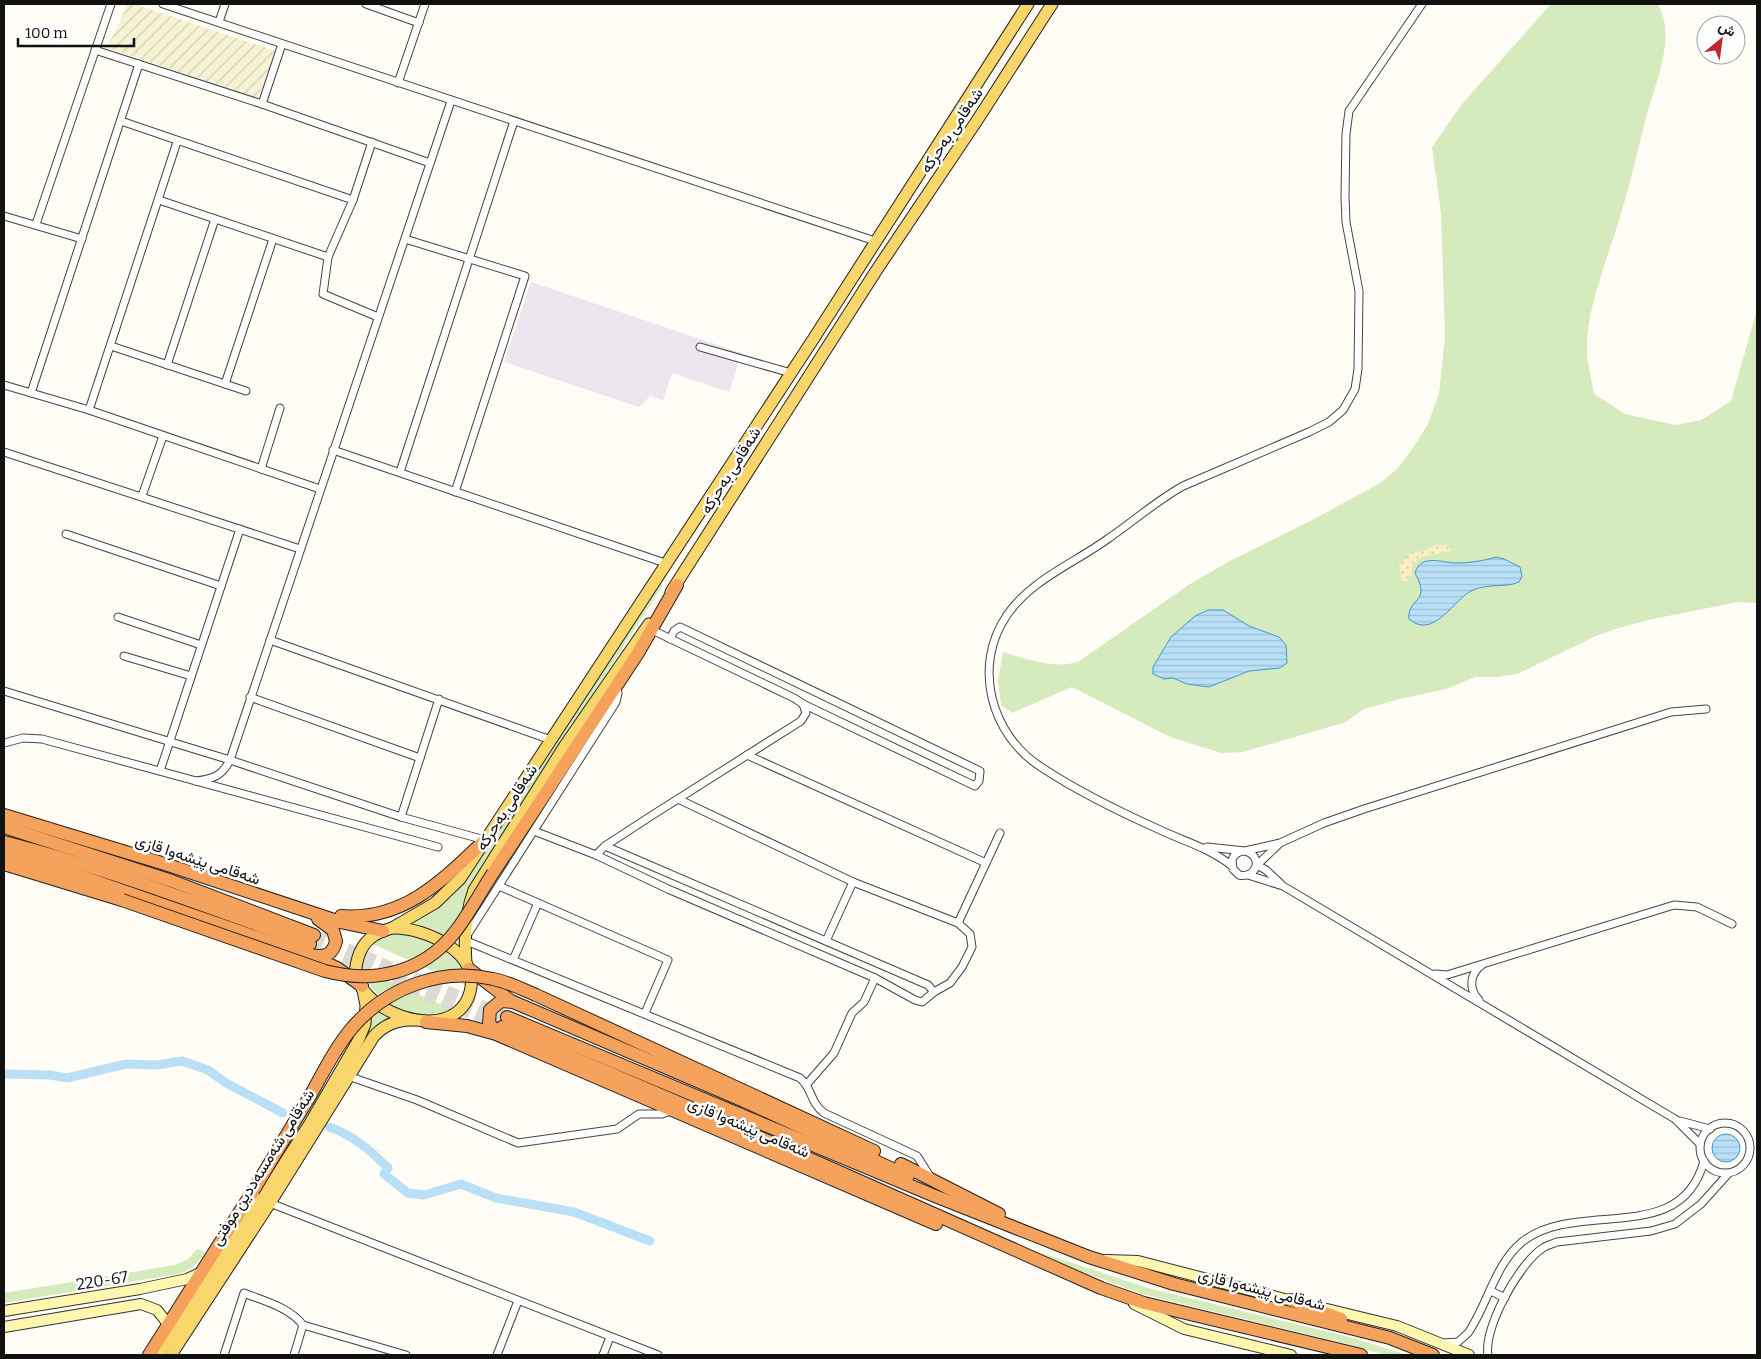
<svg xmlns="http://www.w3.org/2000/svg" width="1761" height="1359" font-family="Bitter,Vazirmatn,serif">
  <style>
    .industrial { fill: #eee6ef }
    .farmland { fill: url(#farmland-furrows) }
    .grass { fill: #d5ebbd }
    .sand { fill: url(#sand-dots) }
    .water { fill: url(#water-rules); stroke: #3f96cf }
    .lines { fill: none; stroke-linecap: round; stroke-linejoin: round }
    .canal { stroke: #b9e0f7; stroke-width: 9 }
    .highway-tunnel { stroke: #dbdad3; stroke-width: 12; stroke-dasharray: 12 6; stroke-linecap: butt }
    .street-casing { stroke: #444; stroke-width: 9 }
    .secondary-casing { stroke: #333; stroke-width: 12 }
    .primary-casing { stroke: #222; stroke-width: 13 }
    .highway-casing { stroke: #222; stroke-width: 14 }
    .street { stroke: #fff; stroke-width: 7 }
    .secondary { stroke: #fff6b0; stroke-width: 10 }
    .primary { stroke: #f9d66b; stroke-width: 11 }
    .highway { stroke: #f5a25d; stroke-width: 12 }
    .highway-bridge-casing { stroke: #222; stroke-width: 14; stroke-linecap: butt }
    .highway-bridge { stroke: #f5a25d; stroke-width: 12 }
    .labels { text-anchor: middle; stroke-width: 5; stroke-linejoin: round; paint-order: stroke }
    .street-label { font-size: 16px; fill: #111; stroke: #fff }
  </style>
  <defs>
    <pattern id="farmland-furrows" width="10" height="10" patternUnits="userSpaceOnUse" patternTransform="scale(1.25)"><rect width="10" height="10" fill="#f6f3d4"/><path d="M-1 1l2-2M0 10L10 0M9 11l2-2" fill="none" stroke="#d2cfb5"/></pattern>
    <pattern id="sand-dots" width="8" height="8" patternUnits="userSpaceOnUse" patternTransform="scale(1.25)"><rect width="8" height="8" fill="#fbeec1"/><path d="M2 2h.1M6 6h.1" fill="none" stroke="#d6cba5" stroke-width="1.8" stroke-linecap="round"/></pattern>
    <pattern id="water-rules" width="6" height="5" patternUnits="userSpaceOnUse" patternTransform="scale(1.25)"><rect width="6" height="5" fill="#b9e0f7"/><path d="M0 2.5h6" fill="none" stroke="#9ebfd3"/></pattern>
  </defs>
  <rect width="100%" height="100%" fill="#fffdf5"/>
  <path class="industrial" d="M531,282L742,353L729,392L672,373L663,401L650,396L639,407L504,362Z"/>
  <path class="farmland" d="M128,4H134L276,51L258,98L107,48Z"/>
  <g class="grass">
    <path d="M1551,4H1658C1677,37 1655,84 1646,118C1637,152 1630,186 1619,220C1608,256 1589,304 1587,341C1586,358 1591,377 1594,394L1625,414L1675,425L1701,420L1731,401L1757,310V603L1738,602L1653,619L1622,627L1598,635L1517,674L1497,677H1476L1446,689L1400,699L1364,709L1346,722L1243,752L1221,753L1170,737L1072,687L1012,713L1001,705L998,680L1003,652C1027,659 1054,669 1078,662L1190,584L1230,561L1316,518L1380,483L1396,470L1413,448L1428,424L1439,393L1445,337L1441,213L1432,147L1462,104Z"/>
    <path d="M658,583L663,585L471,884L461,912L462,946C445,934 431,926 409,924L452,897L468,877Z"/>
    <path d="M403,933C421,936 455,948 464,967C466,972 467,980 468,986L372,944L379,937Z"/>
    <path d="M363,969L453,1010C423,1030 371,1002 363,969Z"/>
    <path d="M369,1003L392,1018L366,1039L369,1029Z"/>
    <path d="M197,1249L205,1252C198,1263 191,1270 178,1274L4,1303V1293L175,1265L188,1259Z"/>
    <path d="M1039,1252L1148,1288L1357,1339L1407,1355H1384L1355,1346L1142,1294L1070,1267Z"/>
  </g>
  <path class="sand" d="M1435,545H1448L1452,550C1440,556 1422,551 1412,566V575L1408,576L1407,581L1402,582L1399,565L1412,552L1424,551Z"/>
  <g class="water">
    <path d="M1496,557L1504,559L1520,567L1522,576L1519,582C1506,588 1490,583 1473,590C1455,597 1434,641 1409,619C1407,597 1432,604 1415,573C1421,553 1442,563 1456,563C1470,563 1483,561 1496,557Z"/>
    <path d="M1208,610H1223L1249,626L1279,637L1286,645L1287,663L1280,668L1249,671L1209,687L1187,684L1173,678L1164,679L1153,674V667L1171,637L1195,616Z"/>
    <circle cx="1726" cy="1148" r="14"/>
  </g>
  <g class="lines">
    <g class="canal">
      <path d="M4,1074L50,1075L67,1078L126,1064L157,1065L182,1061L208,1070L226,1083L283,1113"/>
      <path d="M329,1127C353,1135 370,1150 388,1168L384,1174L408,1193L424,1195L461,1184L496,1198L574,1212L650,1241"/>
    </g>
    <g class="highway-tunnel">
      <path d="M314,935L507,1017"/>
      <path d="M310,944L499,1025"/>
    </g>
    <defs>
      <g id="street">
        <path d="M163,4L875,241"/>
        <path d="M366,4L419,23"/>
        <path d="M219,22L225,4"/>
        <path d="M95,50L262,104L430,163"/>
        <path d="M398,83L425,4"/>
        <path d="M262,104L282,44"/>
        <path d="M121,121L353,200"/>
        <path d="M372,142L353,200L328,257L323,294L378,317"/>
        <path d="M159,200L328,257"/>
        <path d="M4,216L82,239"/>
        <path d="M36,224L111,4"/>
        <path d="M405,239L525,276L455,492"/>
        <path d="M111,346L246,391"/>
        <path d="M700,347L791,373"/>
        <path d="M167,365L215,219"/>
        <path d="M225,384L273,239"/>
        <path d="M4,385L89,410L320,489"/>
        <path d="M31,393L139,64"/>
        <path d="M89,410L177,142"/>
        <path d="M333,450L665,563"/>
        <path d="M4,452L300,549"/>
        <path d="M261,469L280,408"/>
        <path d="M400,472L514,121"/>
        <path d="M142,496L163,436"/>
        <path d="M66,534L221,586"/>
        <path d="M118,617L201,645"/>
        <path d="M670,639L674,631L680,627L980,771L979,781L975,786L803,704"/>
        <path d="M270,640L551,740"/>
        <path d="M124,656L191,676"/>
        <path d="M617,688L618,693L616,702L464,940L800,1078C813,1089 809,1101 824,1113L917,1156L931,1178"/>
        <path d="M4,691L230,760L401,817L485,840"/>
        <path d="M250,697L420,758"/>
        <path d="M4,743L23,738L42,739L438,847"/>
        <path d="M747,755L986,863"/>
        <path d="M160,771L240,529"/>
        <path d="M196,781C213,779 222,776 230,760L451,101"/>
        <path d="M678,799L853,882L958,923L1000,833"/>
        <path d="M401,817L439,699"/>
        <path d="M534,831L596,855L668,889L875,978L915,1000L922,1002L934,992L928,985L605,846"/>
        <path d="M1279,844L1257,865L1266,870L1281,884"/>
        <path d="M1207,847L1245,851C1263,855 1258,879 1239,875L1233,869L1232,860C1234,854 1238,851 1245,851L1280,843L1324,823L1364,809L1671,712L1706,709"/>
        <path d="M596,855L605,846L651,816L801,721L806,713L803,704L794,698L652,630"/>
        <path d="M1232,866C1210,848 1183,841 1158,829C1118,811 1077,791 1041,767C991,735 972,666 1007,615C1032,579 1075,563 1109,538C1134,521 1156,501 1183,486L1309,432L1329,422L1343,410L1355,389L1358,369L1359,291L1346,222L1345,197L1346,134L1349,111L1422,4"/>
        <path d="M1248,875L1283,886L1675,1119L1700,1144"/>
        <path d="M499,886L668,960L645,1013"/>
        <path d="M826,941L853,882"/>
        <path d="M513,960L537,905"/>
        <path d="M1435,974L1447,975L1460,971L1674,905L1697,907L1732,924"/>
        <path d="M934,992L950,983L962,967L972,947L970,934L958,923"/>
        <path d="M1479,1000C1468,989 1470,973 1482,965"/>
        <path d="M348,1076L417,1100L518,1143L617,1129L639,1114H662L671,1111"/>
        <path d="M807,1084L834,1053L852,1013L864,1002L875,978"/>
        <path d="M1680,1121L1710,1129"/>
        <circle cx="1725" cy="1148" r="25"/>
        <path d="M270,1203L658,1355"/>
        <path d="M1491,1291L1505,1298"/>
        <path d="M1444,1343L1458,1342L1468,1333C1487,1306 1495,1264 1522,1242C1577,1198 1681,1248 1704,1161"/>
        <path d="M224,1355L244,1293C264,1301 289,1307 303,1325L406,1355"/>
        <path d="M294,1355L303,1325"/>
        <path d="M497,1355L518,1301"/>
        <path d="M603,1355L610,1337"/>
        <path d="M1488,1355C1483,1328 1520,1262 1543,1248C1547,1245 1553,1244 1557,1242L1651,1231L1675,1224L1701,1204L1728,1174"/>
      </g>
      <g id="secondary">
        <path d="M1106,1260L1138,1261L1296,1302"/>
        <path d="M1134,1304L1184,1329L1291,1355"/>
        <path d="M1327,1309L1397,1326L1469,1355"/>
        <path d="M4,1311L140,1289L187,1279L202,1272"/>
        <path d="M4,1327L141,1304L157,1310L168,1324"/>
      </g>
      <g id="primary">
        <path d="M671,592L876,271L978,119L1052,4"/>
        <path d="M392,928L435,903L460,879L814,338L1028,4"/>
        <path d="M392,928C424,927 481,952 470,992C468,1000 463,1008 456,1013C427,1034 367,1010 357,978C354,969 357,960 360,952C367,937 378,932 392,928Z"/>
        <path d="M466,963C464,937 465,914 474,890L564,747L649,624"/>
        <path d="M158,1355L200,1294L309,1125L358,1041L365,1024L366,1005L362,986"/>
        <path d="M171,1355L270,1203L374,1036C385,1024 398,1019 415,1020"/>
      </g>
      <g id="highway">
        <path d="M4,815L165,864L340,922L383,931"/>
        <path d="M4,827L172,881L314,935"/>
        <path d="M4,842C108,869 209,907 310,944"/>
        <path d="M4,853L63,870L305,954L337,968L362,986"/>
        <path d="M4,864L122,900"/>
        <path d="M493,873L638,653L677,585"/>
        <path d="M341,916C404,921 443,880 485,840"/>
        <path d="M312,955C325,958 333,954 336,941L333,930L318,919"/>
        <path d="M469,969L511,1001L744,1101L908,1176"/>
        <path d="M536,995L874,1151"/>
        <path d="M507,1017L935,1196L1089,1257L1174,1284L1390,1338L1433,1355"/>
        <path d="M426,1022L467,1026L496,1034L936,1224"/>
        <path d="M502,1027L819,1163L1101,1288L1144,1303L1361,1355"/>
        <path d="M498,1034L489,1023L490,1010L501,1001L513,1002"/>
        <path d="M901,1164L999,1214"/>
        <path d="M1291,1300L1341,1319"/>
        <path d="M149,1355L253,1191"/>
      </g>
    </defs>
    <use href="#street" class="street-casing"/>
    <use href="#secondary" class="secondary-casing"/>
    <use href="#primary" class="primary-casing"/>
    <use href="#highway" class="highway-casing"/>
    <use href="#street" class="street"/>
    <use href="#secondary" class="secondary"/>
    <use href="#primary" class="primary"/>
    <use href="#highway" class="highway"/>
    <defs>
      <g id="highway-bridge">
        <path d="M122,900L325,971C374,984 423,973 455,932C469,914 480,893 493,873"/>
        <path d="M253,1191C272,1159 291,1128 310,1096C323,1073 335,1048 352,1028C386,988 441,967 493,979C508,982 522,989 536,995"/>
      </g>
    </defs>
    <use href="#highway-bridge" class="highway-bridge-casing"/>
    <use href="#highway-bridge" class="highway-bridge"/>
  </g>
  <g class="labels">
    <g class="street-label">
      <text transform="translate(951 130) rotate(-56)" y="6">شەقامی بەحرکە</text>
      <text transform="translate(730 470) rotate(-58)" y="6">شەقامی بەحرکە</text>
      <text transform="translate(506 807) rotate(-57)" y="6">شەقامی بەحرکە</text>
      <text transform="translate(198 859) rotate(18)" y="6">شەقامی پێشەوا قازی</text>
      <text transform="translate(749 1127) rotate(23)" y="6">شەقامی پێشەوا قازی</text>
      <text transform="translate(262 1167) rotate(-58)" y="6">شەقامی شەمسەددین موفتی</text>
      <text transform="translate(102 1280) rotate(-9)" y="6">220-67</text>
      <text transform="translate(1262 1289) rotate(14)" y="6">شەقامی پێشەوا قازی</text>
    </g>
  </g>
  <rect width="1761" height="1359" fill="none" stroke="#111111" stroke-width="10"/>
  <g transform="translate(1721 40) rotate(29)"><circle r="24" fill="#ffffff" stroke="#a0a0a0"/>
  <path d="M0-4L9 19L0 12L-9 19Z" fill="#c4262e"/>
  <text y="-8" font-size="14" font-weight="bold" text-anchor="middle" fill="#111111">ش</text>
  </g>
  <path d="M18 38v8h116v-8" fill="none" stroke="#111111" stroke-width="2.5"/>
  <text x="25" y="38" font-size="15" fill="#111111" stroke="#ffffff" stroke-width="4" paint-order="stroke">100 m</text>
</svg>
